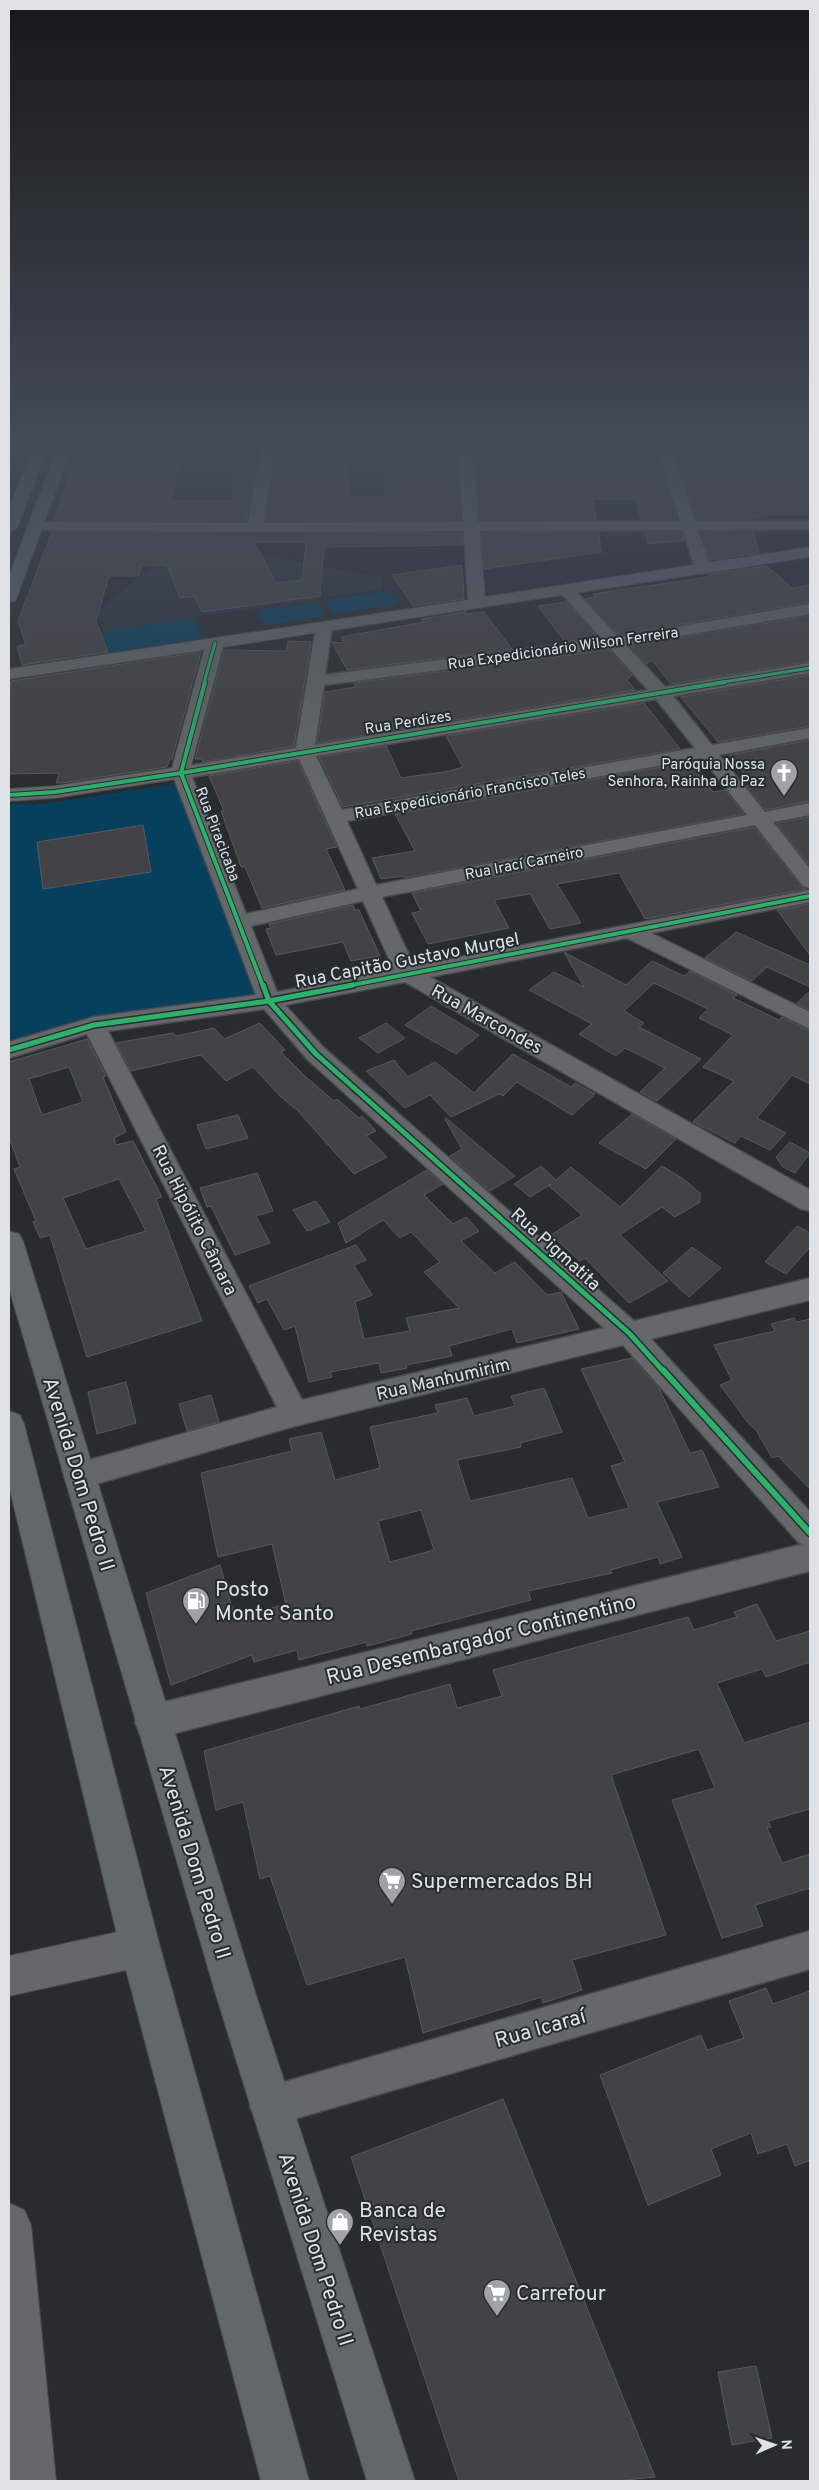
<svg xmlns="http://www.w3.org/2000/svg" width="819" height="2490" font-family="Overpass,sans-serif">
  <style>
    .built { fill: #2b363f }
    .green { fill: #073f5e }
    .building { fill: #434244; stroke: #595959; fill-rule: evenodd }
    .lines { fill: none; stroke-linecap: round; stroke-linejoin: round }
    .minor-casing { stroke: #474a4c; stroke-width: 3 }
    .tertiary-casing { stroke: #474a4c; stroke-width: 2 }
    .primary-casing { stroke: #474a4c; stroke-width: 2 }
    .minor { fill: #64686a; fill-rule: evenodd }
    .tertiary { fill: #64686a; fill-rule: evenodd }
    .primary { fill: #60686c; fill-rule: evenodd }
    .cycleway-far3-casing { stroke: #262d32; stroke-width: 5 }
    .cycleway-far2-casing { stroke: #262d32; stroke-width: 6 }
    .cycleway-far1-casing { stroke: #262d32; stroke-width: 8 }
    .cycleway-casing { stroke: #262d32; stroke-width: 9 }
    .cycleway-far3 { stroke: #2db169; stroke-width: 3 }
    .cycleway-far2 { stroke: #2db169; stroke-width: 4 }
    .cycleway-far1 { stroke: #2db169; stroke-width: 5 }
    .cycleway { stroke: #2db169; stroke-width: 6 }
    .labels { text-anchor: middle; stroke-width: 4; stroke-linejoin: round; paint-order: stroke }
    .far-street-label { font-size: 15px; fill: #dee2e6; stroke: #262d32 }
    .far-poi-label { font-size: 15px; fill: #dee2e6; stroke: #262d32; text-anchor: end }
    .street-label { font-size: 18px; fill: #dee2e6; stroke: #262d32 }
    .near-street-label { font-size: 21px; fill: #dee2e6; stroke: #262d32 }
    .near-poi-label { font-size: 21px; fill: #dee2e6; stroke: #262d32; text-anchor: start }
  </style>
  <rect width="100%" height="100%" fill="#292c2f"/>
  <path class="built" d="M264,555L382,578V589L103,631L97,612L141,576L169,559Z"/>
  <g class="green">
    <path d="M388,591L397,604L333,614L325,600Z"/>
    <path d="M318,602L326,616L264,625L257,611Z"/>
    <path d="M193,618L203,638L83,657L76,636Z"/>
    <path d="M175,784L265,1000L83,1023L9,1047V804H42Z"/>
  </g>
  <g class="building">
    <path d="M81,446L183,448L170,501H232L235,464L257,463L246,521L54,520Z"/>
    <path d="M279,446H328V450L345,449L349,497H386V448L456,446L461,520L265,521Z"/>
    <path d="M569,446H636L639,455H657L677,519H641L636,499H593L596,520H480L474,448Z"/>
    <path d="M676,446L808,447V469H804L810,480V514H765L766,517H748L749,519H696L675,455L680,454Z"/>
    <path d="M753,531L759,553L710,560L701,532Z"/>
    <path d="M52,532L462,533L463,545L324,547L320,596L202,612L194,596L180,598L167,565H142L139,576H109L96,621L108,652L22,665L17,646L26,645L18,621ZM254,542H306L302,580L276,583Z"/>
    <path d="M598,532L602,552L484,569L481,533Z"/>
    <path d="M645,532H682L684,540L648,544Z"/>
    <path d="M462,565L464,599L413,606L392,575Z"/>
    <path d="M767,566L792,588L810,585V602L619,635L585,599L595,597L593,594L709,577V574Z"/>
    <path d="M566,602L598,638L565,642L538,606Z"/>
    <path d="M465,612L466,614L484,612L512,649L347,670L332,642L345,643L341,637L424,622L421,619Z"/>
    <path d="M810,616V661L671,684L652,660L646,664L630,646Z"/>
    <path d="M288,641L311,642L294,746L203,762L202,759H195L224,650L286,651Z"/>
    <path d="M609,650L632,675L627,680L635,690L317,743L325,692L356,687L354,683Z"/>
    <path d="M201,652L172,759H170L167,767L62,783H56L59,773L9,774V693L11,681Z"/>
    <path d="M810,675V726L718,742L681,697Z"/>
    <path d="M644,703L680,749L343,807L319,757L386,746L401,778L450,771L463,767L446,736Z"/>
    <path d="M810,740V801L766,810L746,786L752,784L729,755Z"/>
    <path d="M298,761L337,847L326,849L345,890L262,908L245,867H241L221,811H224L209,776Z"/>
    <path d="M690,762L713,792L725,790L744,814L405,878L404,876L381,879L372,858L415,851L395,814Z"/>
    <path d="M810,817V866L776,823Z"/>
    <path d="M143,825L151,872L43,889L37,842Z"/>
    <path d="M754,827L802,887L806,889L645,919L619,873L557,884L581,923L550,929L530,894L494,900L509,928L428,944L412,913L421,911L412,893Z"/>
    <path d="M810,904V955L777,910Z"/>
    <path d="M353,905L355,910H359L380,956L351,961L343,942L276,955L266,929L271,928L269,924Z"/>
    <path d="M736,932L810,965V987L767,967L752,981L705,958Z"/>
    <path d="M564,952L626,985L652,961L684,976L690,971L737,995L733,998L779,1020L782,1017L810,1031V1084L792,1075L757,1118L786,1133L770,1150L741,1136L735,1143L693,1122L734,1081L703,1067L733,1035L699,1018L708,1009L654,983L624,1011L644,1023L639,1027L701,1059L657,1101L640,1092L665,1068L625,1048L616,1056L579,1034L592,1024L529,990L554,972L584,987Z"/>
    <path d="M810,991V1010L797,1003Z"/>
    <path d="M431,1006L479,1035L456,1054L405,1025Z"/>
    <path d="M260,1023L285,1050L281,1052L307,1078L334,1101L337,1099L359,1118L362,1116L376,1131L366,1136L387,1157L354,1174L298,1111L280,1096L253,1067L226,1081L201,1055L131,1071L116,1043L173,1033L176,1036L214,1028L224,1039Z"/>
    <path d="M386,1023L405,1038L378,1053L359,1038Z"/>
    <path d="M87,1039L106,1076L103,1077L126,1132L114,1138L116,1145L133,1141L162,1197L156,1199L202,1321L87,1357L50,1235L40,1238L33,1222L36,1221L14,1169L20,1167L9,1137V1062ZM69,1067L83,1102L42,1115L29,1079ZM119,1179L146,1231L86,1249L63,1198Z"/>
    <path d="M513,1054L571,1087L575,1083L595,1094L572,1115L517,1082L503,1096L499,1094L451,1117L430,1095L405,1108L366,1071L394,1060L408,1077L435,1062L474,1093Z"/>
    <path d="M632,1114L676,1139L646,1169L599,1143Z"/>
    <path d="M238,1115L248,1138L206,1149L197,1125Z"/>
    <path d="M446,1118L515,1176L490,1191L450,1156L462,1149L445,1119Z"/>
    <path d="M790,1142L810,1153L795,1173L783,1167L776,1157Z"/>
    <path d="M541,1166L556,1180L571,1167L620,1207L662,1166L682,1178L700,1193V1202L675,1217L662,1207L620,1235L668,1281L629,1303L585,1258L580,1261L551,1235L582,1215L549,1186L551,1184L530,1197L514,1184Z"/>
    <path d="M427,1170L443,1184L424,1195L453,1224L466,1217L479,1231L461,1241L495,1273L515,1262L547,1295L561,1292L579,1329L517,1343L512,1329L449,1346L452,1356L406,1365L407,1368L381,1373L379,1363L330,1372L332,1377L309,1382L295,1326L284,1330L267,1299L258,1303L249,1286L356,1245L366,1260L354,1265L372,1295L355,1302L364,1339L410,1331L406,1318L459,1308L424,1272L440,1262L411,1232L400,1238L383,1220L346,1243L338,1223Z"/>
    <path d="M257,1173L273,1211L256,1216L270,1243L235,1255L211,1206L207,1207L200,1188Z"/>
    <path d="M316,1201L330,1222L307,1231L293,1210Z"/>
    <path d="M797,1226L810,1233V1247L786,1274L765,1262Z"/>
    <path d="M692,1247L721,1268L689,1297L663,1273Z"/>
    <path d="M794,1318L797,1322L810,1319V1489L778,1456L772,1458L756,1430L749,1424L720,1385L732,1380L714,1345L775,1331L771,1324Z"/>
    <path d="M632,1358L659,1388L690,1453L702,1450L719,1487L657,1502L682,1557L660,1564L658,1557L610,1570L612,1573L528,1591L531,1600L411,1631L412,1634L367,1646L366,1642L299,1660L297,1650L254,1662L252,1655L171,1685L146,1593L220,1565L235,1618L286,1604L272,1544L218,1557L201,1473L292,1451L289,1439L321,1432L335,1480L380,1468L370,1427L438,1413L435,1405L467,1398L474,1416L515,1406L511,1396L544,1388L562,1432L520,1443L521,1447L457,1460L470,1501L572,1478L588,1518L629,1508L611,1466L625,1462L581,1369ZM421,1510L434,1550L390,1562L378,1521Z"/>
    <path d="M126,1382L136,1423L97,1434L88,1392Z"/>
    <path d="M211,1395L219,1422L187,1431L179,1404Z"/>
    <path d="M757,1604L776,1641L810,1631V1662L766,1677L762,1669L717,1683L744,1743L810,1722V1809L768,1821L771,1827L767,1828L782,1863L810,1854V1888L755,1905L763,1926L722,1938L672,1800L715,1788L699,1749L611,1775L666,1935L572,1960L582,1990L543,2003L542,1997L423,2033L405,1957L307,1985L270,1876L260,1879L243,1802L216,1810L204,1751L359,1706L360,1709L450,1684L457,1708L502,1696L493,1670L688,1617L694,1630L737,1617L734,1612Z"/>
    <path d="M766,1988L773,2004L810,1991V2160L795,2166L787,2144L758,2154L751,2133L711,2149L721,2175L648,2205L600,2075L701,2035L707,2050L744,2038L729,2001Z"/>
    <path d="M503,2099L655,2477L615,2481H459L351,2157Z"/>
    <path d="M756,2366L772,2438L732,2445L718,2372Z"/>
  </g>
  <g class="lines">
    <defs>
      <g id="minor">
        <path d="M262,446H276L263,523L680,521L656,446H670L695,521H810V529L698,530L711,569L703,574L695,569L683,530L255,532L35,530L28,526L35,522L248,523Z"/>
        <path d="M566,585L572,587L618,637L810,604V614L626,645L665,687L810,663V673L673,696L712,745L810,728V738L719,755L765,812L810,803V815L773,822L810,869V888L803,886L755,825L382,897L414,966L810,890V902L651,933L810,1012V1029L627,938L430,977L810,1190V1211L801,1209L405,982L285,1005L324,1048L634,1321L810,1278V1300L651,1339L810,1512V1571L152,1739L140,1734L135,1722L140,1710L152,1705L803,1544L799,1543L623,1345L295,1426L79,1489L68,1485L64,1476L68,1467L79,1463L277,1407L87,1034L9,1058V1042L94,1017L256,995L172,773L174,769L181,767L296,748L316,627L318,624H330L332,627L325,675L602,639L558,590ZM610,648L648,690L315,745L324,685ZM656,699L695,748L342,810L316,756ZM702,758L747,815L376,885L347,821ZM299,759L358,889L246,914L192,777ZM363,901L394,970L277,992L251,926ZM264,1009L308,1060L604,1328L302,1400L108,1031Z"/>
        <path d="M810,1931V1969L270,2126L256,2120L250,2106L256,2092L270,2086Z"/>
      </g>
      <g id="tertiary">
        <path d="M458,446H472L485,597L810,547V557L223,647L188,777L55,798L9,801V789L55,786L172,768L204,650L9,679V669L468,600Z"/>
        <path d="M140,1927L154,1933L160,1947L154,1961L140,1967L9,1996V1956Z"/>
        <path d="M9,2203L24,2210L31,2225L56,2481H9Z"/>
      </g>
      <g id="primary">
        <path d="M34,446H48L17,528L9,533V509Z"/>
        <path d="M58,446H72L17,597L15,601L9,602V576Z"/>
        <path d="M9,1231L19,1234L23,1241L256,1995L415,2481H367L216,1995L9,1288Z"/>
        <path d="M9,1411L20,1415L24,1424L160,1947L309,2481H261L120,1947L9,1486Z"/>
      </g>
    </defs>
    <use href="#minor" class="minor-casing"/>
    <use href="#tertiary" class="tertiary-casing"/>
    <use href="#primary" class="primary-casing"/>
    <use href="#minor" class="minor"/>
    <use href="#tertiary" class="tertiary"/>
    <use href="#primary" class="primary"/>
    <defs>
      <g id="cycleway-far3">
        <path d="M204,683L215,643"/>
        <path d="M717,683L810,668"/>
      </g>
      <g id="cycleway-far2">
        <path d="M205,682L181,773L263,986"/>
        <path d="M9,795L55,792L181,773L725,682"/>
        <path d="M347,986L810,896"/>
      </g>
      <g id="cycleway-far1">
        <path d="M263,985L269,1001L316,1054L630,1334L664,1372"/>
        <path d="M9,1050L94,1025L269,1001L353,985"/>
      </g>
      <path id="cycleway" d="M663,1370L810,1533"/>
    </defs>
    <use href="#cycleway-far3" class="cycleway-far3-casing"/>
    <use href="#cycleway-far2" class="cycleway-far2-casing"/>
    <use href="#cycleway-far1" class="cycleway-far1-casing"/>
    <use href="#cycleway" class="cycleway-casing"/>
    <use href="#cycleway-far3" class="cycleway-far3"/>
    <use href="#cycleway-far2" class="cycleway-far2"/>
    <use href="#cycleway-far1" class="cycleway-far1"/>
    <use href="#cycleway" class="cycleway"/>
  </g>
  <linearGradient id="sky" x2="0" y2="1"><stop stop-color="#17181a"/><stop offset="0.56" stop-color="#434b58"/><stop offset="1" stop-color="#434b58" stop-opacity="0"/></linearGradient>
  <rect width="819" height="794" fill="url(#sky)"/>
  <defs>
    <symbol id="church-pin" viewBox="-11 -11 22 30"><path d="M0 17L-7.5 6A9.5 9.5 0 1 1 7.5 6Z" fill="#9fa2a6" stroke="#262d32"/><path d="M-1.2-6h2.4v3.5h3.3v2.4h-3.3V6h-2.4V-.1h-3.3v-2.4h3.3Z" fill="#fff"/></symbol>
    <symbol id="fuel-pin" viewBox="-11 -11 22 30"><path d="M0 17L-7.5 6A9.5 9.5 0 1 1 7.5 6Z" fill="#9fa2a6" stroke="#262d32"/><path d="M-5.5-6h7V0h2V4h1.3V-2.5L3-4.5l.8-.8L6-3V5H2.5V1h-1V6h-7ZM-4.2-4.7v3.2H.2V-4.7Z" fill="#fff"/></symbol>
    <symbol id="supermarket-pin" viewBox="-11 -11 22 30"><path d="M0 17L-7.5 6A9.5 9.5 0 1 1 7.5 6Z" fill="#9fa2a6" stroke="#262d32"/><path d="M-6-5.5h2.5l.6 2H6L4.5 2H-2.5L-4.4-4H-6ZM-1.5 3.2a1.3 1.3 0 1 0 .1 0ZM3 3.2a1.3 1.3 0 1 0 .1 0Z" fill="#fff"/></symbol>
    <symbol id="shop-pin" viewBox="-11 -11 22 30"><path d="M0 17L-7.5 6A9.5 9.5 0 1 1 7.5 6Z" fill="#9fa2a6" stroke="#262d32"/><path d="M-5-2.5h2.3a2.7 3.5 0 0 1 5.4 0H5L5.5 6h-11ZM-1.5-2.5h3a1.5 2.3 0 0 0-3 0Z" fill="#fff"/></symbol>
  </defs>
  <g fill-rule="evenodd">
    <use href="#church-pin" x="768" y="757" width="32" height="43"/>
    <use href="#fuel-pin" x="180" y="1585" width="32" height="43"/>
    <use href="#supermarket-pin" x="376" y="1865" width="32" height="43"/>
    <use href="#shop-pin" x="324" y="2206" width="32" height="43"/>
    <use href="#supermarket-pin" x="481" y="2277" width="32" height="43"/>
  </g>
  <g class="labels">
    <g class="far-street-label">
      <text transform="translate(563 648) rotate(-8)" y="5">Rua Expedicionário Wilson Ferreira</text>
      <text transform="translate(408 722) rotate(-9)" y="5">Rua Perdizes</text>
      <text transform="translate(470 793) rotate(-10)" y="5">Rua Expedicionário Francisco Teles</text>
      <text transform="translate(218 834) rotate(69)" y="5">Rua Piracicaba</text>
      <text transform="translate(524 863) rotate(-11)" y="5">Rua Irací Carneiro</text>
    </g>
    <g class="far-poi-label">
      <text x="765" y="769">Paróquia Nossa<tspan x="765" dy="17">Senhora, Rainha da Paz</tspan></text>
    </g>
    <g class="street-label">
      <text transform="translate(407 960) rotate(-11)" y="6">Rua Capitão Gustavo Murgel</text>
      <text transform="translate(487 1019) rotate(29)" y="6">Rua Marcondes</text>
      <text transform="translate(195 1220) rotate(63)" y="6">Rua Hipólito Câmara</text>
      <text transform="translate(556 1249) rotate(42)" y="6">Rua Pigmatita</text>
      <text transform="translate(443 1379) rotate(-13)" y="6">Rua Manhumirim</text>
    </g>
    <g class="near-street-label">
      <text transform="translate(79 1474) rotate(73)" y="7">Avenida Dom Pedro II</text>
      <text transform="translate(481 1639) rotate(-14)" y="7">Rua Desembargador Continentino</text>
      <text transform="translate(195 1862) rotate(73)" y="7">Avenida Dom Pedro II</text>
      <text transform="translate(540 2028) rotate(-16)" y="7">Rua Icaraí</text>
      <text transform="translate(316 2249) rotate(72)" y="7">Avenida Dom Pedro II</text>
    </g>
    <g class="near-poi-label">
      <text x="215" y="1596">Posto<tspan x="215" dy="24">Monte Santo</tspan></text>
      <text x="411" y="1888">Supermercados BH</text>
      <text x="359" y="2217">Banca de<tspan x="359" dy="24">Revistas</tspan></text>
      <text x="516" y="2300">Carrefour</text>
    </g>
  </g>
  <rect width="819" height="2490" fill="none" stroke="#dee2e6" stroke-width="20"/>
  <g transform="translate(774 2445) rotate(88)" stroke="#262d32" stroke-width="4" paint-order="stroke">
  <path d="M0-4L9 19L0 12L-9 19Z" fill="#dee2e6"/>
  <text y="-8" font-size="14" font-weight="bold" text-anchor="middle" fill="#dee2e6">N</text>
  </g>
</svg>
